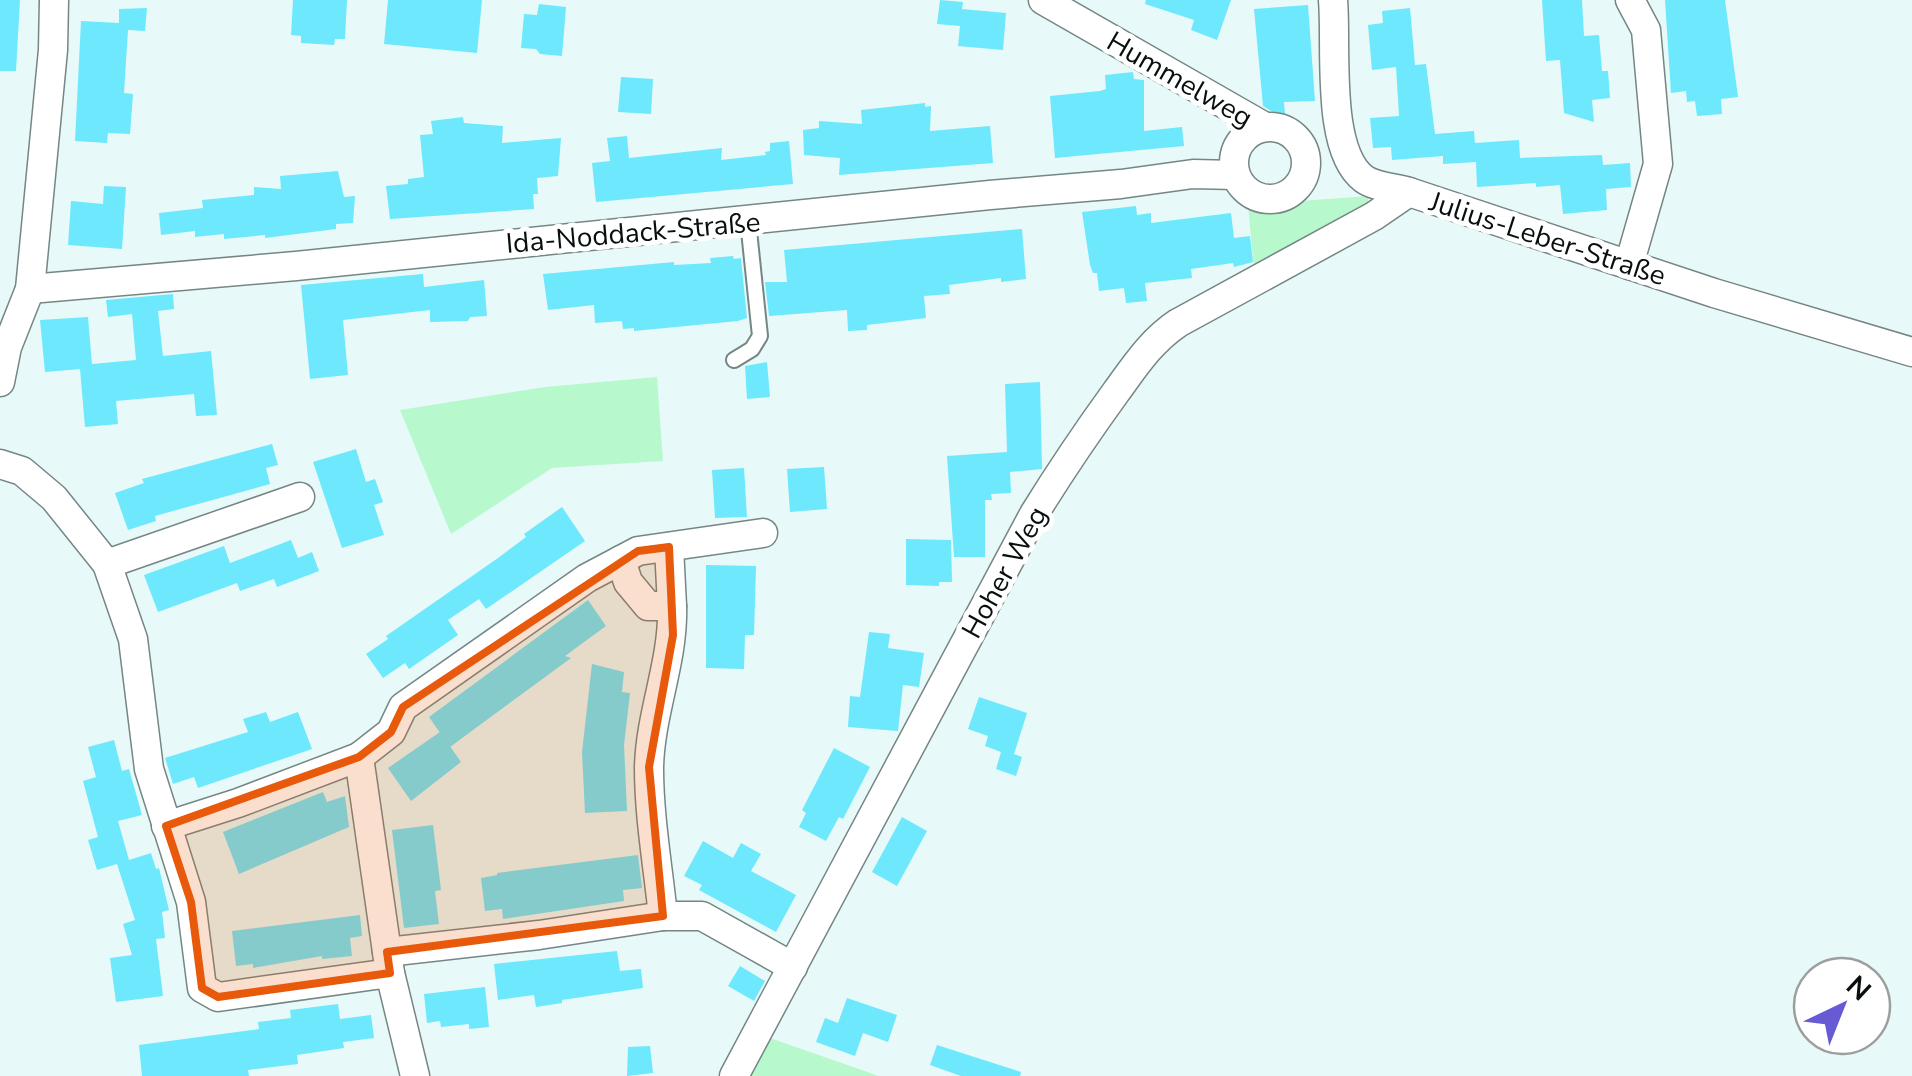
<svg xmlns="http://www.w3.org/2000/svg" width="1912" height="1076" font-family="'Nunito Sans',sans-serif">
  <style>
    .green { fill: #b7f9cd }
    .building { fill: #6de8fc }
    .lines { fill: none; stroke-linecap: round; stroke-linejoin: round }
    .lane-casing { stroke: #758685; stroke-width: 18 }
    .street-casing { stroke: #758685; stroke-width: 31 }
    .lane { stroke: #fff; stroke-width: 14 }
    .street { stroke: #fff; stroke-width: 28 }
    .marked { fill: #e8590c; fill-opacity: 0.2; stroke: #e8590c; stroke-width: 8; stroke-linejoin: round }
    .labels { text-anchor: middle; stroke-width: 10; stroke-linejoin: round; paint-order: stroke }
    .street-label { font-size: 28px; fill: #090f0f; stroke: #fff }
  </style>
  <rect width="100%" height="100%" fill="#e7faf9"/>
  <g class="green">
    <path d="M1368,196V209L1254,269L1248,205Z"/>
    <path d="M657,377L663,461L552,468L451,534L400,410L545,387Z"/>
    <path d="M770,1038L879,1076H749Z"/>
  </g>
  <g class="building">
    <path d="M0,0H20L16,71H0Z"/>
    <path d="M293,0H347L345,39H335L334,45L301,43V36L291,35Z"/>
    <path d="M388,0H482L477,53L384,44Z"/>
    <path d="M940,0L963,2L962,9L1006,13L1003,50L958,46L960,26L937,24Z"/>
    <path d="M1146,0H1231L1217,40L1191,30L1194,20L1145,4Z"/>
    <path d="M1542,0H1582L1584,36L1599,35L1602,71H1608L1610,98L1592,100L1594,122L1564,113L1560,60L1546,61Z"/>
    <path d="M1665,0H1725L1738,97L1721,99L1722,114L1697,116L1695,101L1687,102L1686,91L1671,93Z"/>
    <path d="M539,4L566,7L562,56L540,54L536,49L521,48L524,14L537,15Z"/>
    <path d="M1308,5L1315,101L1284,102L1285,114H1276L1263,106L1254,9Z"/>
    <path d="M147,8L145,31L128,30L124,93L133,94L130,134L108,133L107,143L75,141L81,21L119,23V9Z"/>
    <path d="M1410,8L1415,65L1426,64L1435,134L1474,131L1475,143L1519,140L1520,158L1602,155L1603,165L1630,163L1631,187L1606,189L1607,210L1563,214L1560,185L1536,187V183L1477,187L1476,162L1443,164V156L1392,160L1391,147L1373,148L1370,118L1399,116L1396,67L1372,70L1368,25L1383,23L1382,11Z"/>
    <path d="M1133,72L1134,79L1144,80V131L1182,127L1184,146L1055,158L1050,96L1100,91L1106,89L1105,75Z"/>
    <path d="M621,77L653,79L651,114L618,112Z"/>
    <path d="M925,103V107L931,106L930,131L990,126L993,163L839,175L840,158L804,155L803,130L819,128V121L862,124L861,110Z"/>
    <path d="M463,117L464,123L503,126L502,143L561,138L558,176L537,178L538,194H533L534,209L390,219L386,186L408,184V179L424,177L420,135L433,134L431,121Z"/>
    <path d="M627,136L629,158L722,148L721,160L766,155L765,152L770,151V143L789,141L793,184L596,202L592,163L610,161L607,138Z"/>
    <path d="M338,171L344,197L355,196L353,223L336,224V229L265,238V235L224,239V234L195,237V231L161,235L159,213L203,208L202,200L254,195V187L281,189L280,176Z"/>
    <path d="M104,186L126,187L122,249L68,245L71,201L103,204Z"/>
    <path d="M1136,206L1137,215L1151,213V223L1231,213L1234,238L1250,236L1253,262L1234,267L1233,263L1191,269L1192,278L1145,283L1147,301L1126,303L1124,288L1099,291L1097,273H1093L1090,265L1082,212Z"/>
    <path d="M1022,229L1026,279L1001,282V278L949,285L950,294L924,296L926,318L867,325V330L848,331L847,310L769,316L765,282H787L784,250Z"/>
    <path d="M733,256L734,259L741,258L747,318L738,321L634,331V328L623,329L622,321L595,323L594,305L548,310L543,274L674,262V265L711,263L710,258Z"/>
    <path d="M423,274L424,287L484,280L487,316L470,317L468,321L430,322V310L343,320L348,375L310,379L301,285Z"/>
    <path d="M173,294L174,309L158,311L163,356L211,351L217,415L196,416L194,394L116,401L118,424L85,427L80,369L45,372L40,320L88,317L92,364L136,360L132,314L108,317L106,300Z"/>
    <path d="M767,362L770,397L747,399L745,366Z"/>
    <path d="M1040,382L1042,469L1010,472L1011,493L991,494L992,500H985V557H954L947,456L1007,452L1005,384Z"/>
    <path d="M272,444L278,465L266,468L270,484L155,516L156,521L128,530L115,493L144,483L142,479Z"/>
    <path d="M356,449L366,482L375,479L383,502L374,505L384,535L342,548L313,462Z"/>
    <path d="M824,467L827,509L790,512L787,469Z"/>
    <path d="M744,468L747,517L715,518L712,470Z"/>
    <path d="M562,507L585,541L486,609L479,599L448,620L458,635L409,669L405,663L383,678L366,654L388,639L386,636L498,558L526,537L524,534Z"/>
    <path d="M906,539L951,540L952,582H939V586L906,585Z"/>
    <path d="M291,540L298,558L312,552L319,571L277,587L274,579L240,591L237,583L158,612L144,575L224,546L230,563Z"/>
    <path d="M706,565L756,566L754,635H745L744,669L706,668Z"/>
    <path d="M588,600L606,626L565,656L571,658L450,747L429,717Z"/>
    <path d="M869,632L890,634L888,648L924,653L919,687L903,685L898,731L848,727L850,696L860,697Z"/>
    <path d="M592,664L624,672L622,692L630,693L624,745L627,811L585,813L582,752Z"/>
    <path d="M979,697L1027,713L1014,754L1022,757L1016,776L996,769L1001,752L985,746L988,736L968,729Z"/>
    <path d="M266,712L270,722L298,712L312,749L198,788L194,777L173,784L165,758L248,732L243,719Z"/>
    <path d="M440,732L461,762L411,801L388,768Z"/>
    <path d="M114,740L122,771L129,769L142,815L118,821L129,860L151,853L156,869L159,868L169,910L162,912L165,938L156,939L163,996L116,1002L110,958L132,955L123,924L135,920L117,864L97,870L88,840L98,837L83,781L96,777L88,747Z"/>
    <path d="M834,748L870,767L843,819L839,817L826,841L799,827L806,813L802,810Z"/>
    <path d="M323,792L327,802L345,796L349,827L239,874L223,832Z"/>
    <path d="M902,817L927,831L897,886L872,872Z"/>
    <path d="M433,825L441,890L435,891L439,924L404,928L392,830Z"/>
    <path d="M703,841L733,858L741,843L761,854L751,871L796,895L776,932L699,890L702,885L684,876Z"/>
    <path d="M638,855L642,888L623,890L624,901L503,919L502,909L485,911L481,878L497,875V873Z"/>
    <path d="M360,915L362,936L350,938L352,956L322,959V956L253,968V964L236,966L232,931Z"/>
    <path d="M617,951L620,971L641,969L643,988L562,1000V1003L536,1007L534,995L498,1000L494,964Z"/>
    <path d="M740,966L765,981L754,1001L728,986Z"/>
    <path d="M485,987L489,1027L469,1029V1024L441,1027L440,1021L427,1023L424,994Z"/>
    <path d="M847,998L897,1015L888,1042L863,1033L855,1056L816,1042L825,1018L838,1023Z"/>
    <path d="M338,1004L340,1019L371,1015L374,1038L343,1042L344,1048L297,1055L298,1064L248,1070L249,1076H142L139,1045L259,1029L258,1022L291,1018L290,1010Z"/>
    <path d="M937,1045L1021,1072L1020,1076H961L930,1065Z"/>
    <path d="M650,1046L653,1073L627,1076L628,1047Z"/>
  </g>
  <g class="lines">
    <defs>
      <path id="lane" d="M734,360L752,349L760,336L748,221"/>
      <g id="street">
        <path d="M1043,0L1265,127"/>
        <path d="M1333,0C1337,46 1325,150 1364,179C1375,187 1396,188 1409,192L1714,293L1912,352"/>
        <circle cx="1270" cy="163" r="36"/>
        <path d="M1629,265L1658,164L1646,30L1630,0"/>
        <path d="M30,289L296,266L990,195L1121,184L1193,174L1235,175"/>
        <path d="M0,382L7,347L30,289L53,50L54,0"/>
        <path d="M0,464L22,471L54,498L107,564L133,639L149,769L191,902L202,988L218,997L390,973"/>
        <path d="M669,547L672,606"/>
        <path d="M621,560L638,551L763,533"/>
        <path d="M107,564L300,497"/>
        <path d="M359,757L391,732L403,707L587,578L621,560L628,582L648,606H672C674,661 650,713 649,768C649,817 658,867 663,916"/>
        <path d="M166,826L238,803L359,757L390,973L415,1076"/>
        <path d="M387,952L539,935L663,916H702L793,967"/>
        <path d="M734,1076L1034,514C1060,472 1087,432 1116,392C1135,366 1151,341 1178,323L1374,216L1409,192"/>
      </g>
    </defs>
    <use href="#lane" class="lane-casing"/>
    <use href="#street" class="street-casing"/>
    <use href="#lane" class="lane"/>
    <use href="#street" class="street"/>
  </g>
  <path class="marked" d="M669,547L673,635L649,767L663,916L387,952L390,973L218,997L202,988L191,902L166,826L359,757L391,732L403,707L638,551Z"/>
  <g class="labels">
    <g class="street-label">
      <text transform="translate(1180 79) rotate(30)" y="10">Hummelweg</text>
      <text transform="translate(633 232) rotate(-5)" y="10">Ida-Noddack-Straße</text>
      <text transform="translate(1548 238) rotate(18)" y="10">Julius-Leber-Straße</text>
      <text transform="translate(1004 572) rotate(-61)" y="10">Hoher Weg</text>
    </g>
  </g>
  <g transform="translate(1842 1006) rotate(43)"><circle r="48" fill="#ffffff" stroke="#9d9f9f" stroke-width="2.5"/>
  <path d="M0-8L18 38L0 25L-18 38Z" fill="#675bd5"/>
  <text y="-15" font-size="28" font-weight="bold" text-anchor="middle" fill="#090f0f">N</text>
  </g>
</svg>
